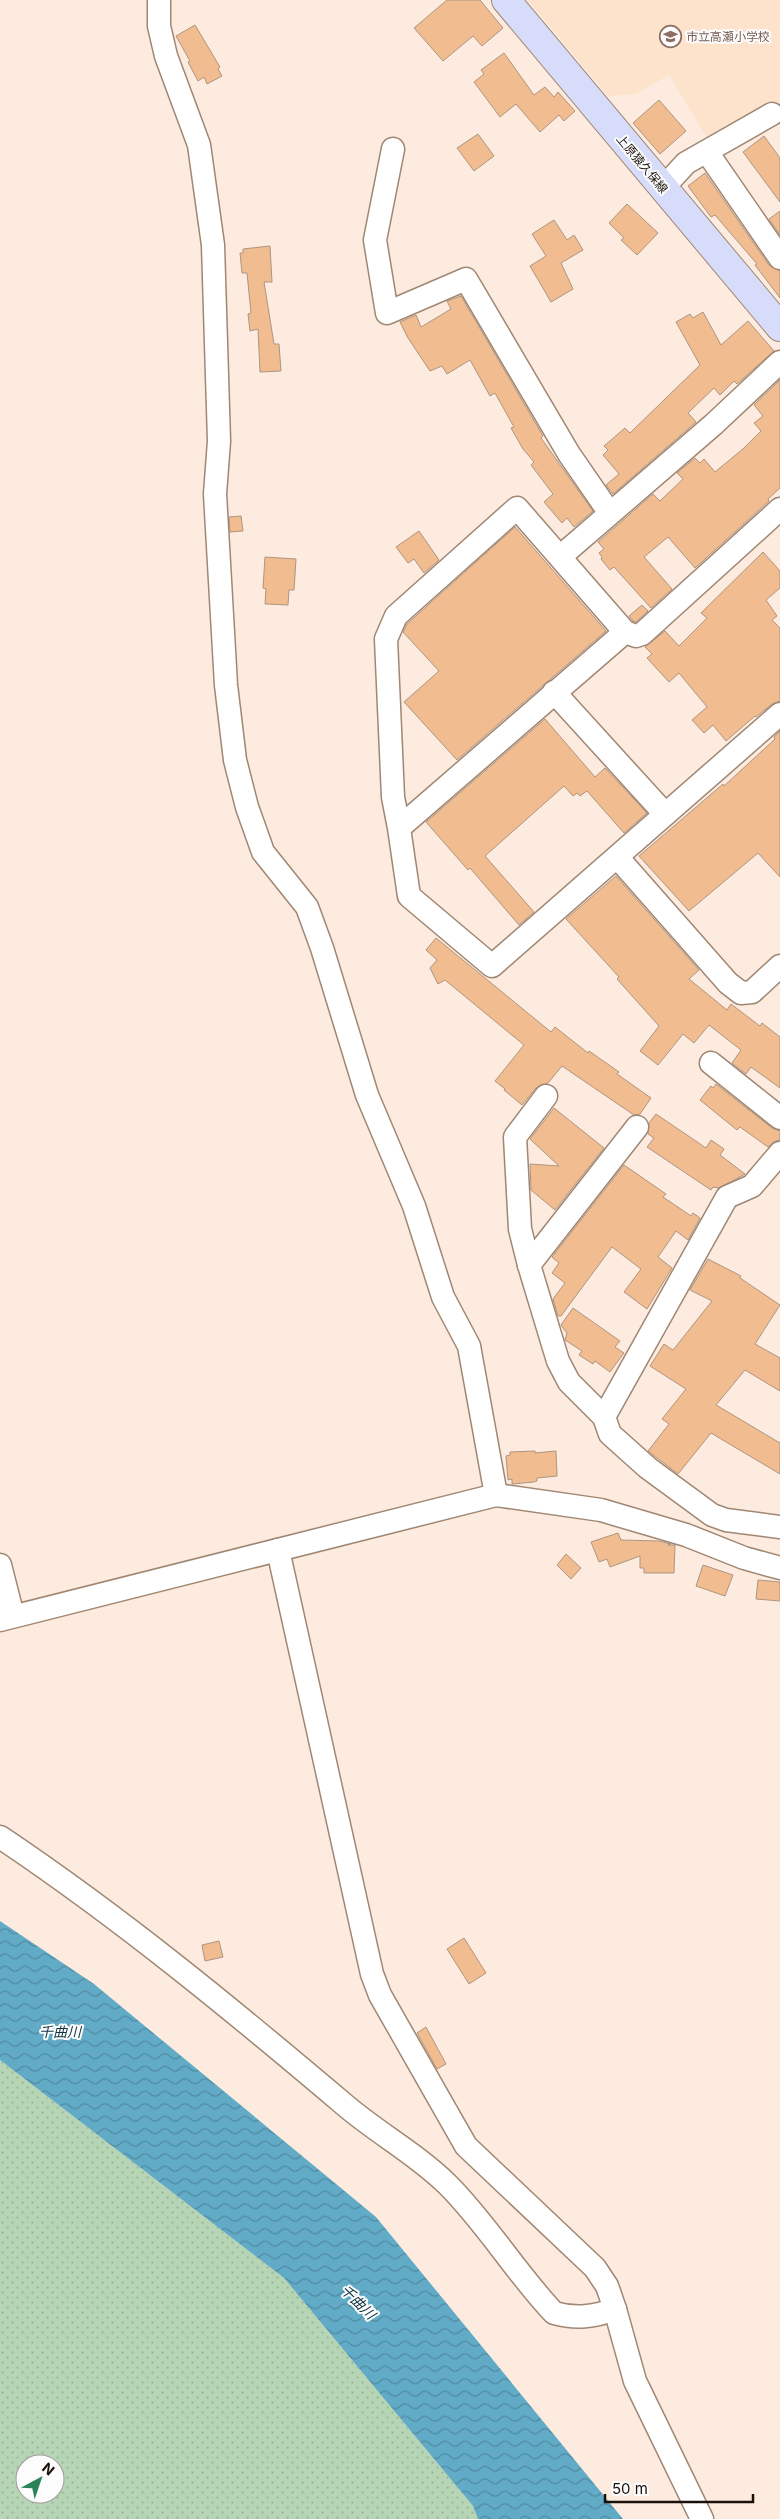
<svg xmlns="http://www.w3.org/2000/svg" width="780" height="2519" font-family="Inter,'Noto Sans JP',sans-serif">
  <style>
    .built { fill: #fde2cc }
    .grass { fill: url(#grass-dots); fill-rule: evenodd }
    .water { fill: url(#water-waves) }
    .building { fill: #f0bc90; stroke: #af9581 }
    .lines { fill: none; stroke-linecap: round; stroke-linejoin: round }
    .street-casing { stroke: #a08773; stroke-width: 25 }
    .secondary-casing { stroke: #a08773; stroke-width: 30 }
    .street { stroke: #fff; stroke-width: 22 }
    .secondary { stroke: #d7dcfa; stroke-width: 28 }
    .labels { text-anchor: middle; stroke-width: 4; stroke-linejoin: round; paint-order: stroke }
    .education-label { font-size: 12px; fill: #785e54; stroke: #fcfcfc; text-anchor: start }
    .street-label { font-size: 12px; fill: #1b110a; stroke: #fcfcfc }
    .water-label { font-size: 14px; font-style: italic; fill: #103340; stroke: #fcfcfc }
  </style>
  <defs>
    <pattern id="grass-dots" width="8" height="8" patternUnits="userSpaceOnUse" patternTransform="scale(1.25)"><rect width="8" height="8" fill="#b5d5b4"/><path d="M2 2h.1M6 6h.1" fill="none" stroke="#9bb699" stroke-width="1.8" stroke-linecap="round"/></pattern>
    <pattern id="water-waves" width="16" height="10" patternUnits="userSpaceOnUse" patternTransform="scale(1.25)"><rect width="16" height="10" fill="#62abc7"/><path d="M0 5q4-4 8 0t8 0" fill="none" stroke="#508aa0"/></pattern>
  </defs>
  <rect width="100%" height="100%" fill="#fcebde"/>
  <path class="built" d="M528,0H780V108L706,136L669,75L636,94L608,96Z"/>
  <path class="grass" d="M0,2060L284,2278L473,2506L478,2519H0ZM25,2464H55V2494H25Z"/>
  <path class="water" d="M0,1921L94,1984L376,2217L623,2519H478L473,2506L284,2278L0,2060Z"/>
  <g class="building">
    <path d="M447,0H480L503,28L482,46L473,36L443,61L414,28Z"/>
    <path d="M195,25L220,67L218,69L222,76L207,84L204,77L198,81L188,62L190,61L176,36Z"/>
    <path d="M504,53L534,95L545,87L554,97L558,92L575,111L564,121L559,115L540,132L516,104L500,117L474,82L484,74L481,70Z"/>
    <path d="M659,100L686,131L660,154L633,123Z"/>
    <path d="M478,134L494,156L474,171L457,148Z"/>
    <path d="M764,136L780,158V202L743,152Z"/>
    <path d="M705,173L769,265L780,271V298L755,265L757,264L715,215L711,217L688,186Z"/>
    <path d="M627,204L658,233L637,255L621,240L624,238L609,223Z"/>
    <path d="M780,211V235L769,219Z"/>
    <path d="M554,220L567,240L574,235L583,250L561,263L573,289L551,302L530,266L546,256L532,234Z"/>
    <path d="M270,246L272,282H264L274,344H279L281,371L260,372L258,329L250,331L248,314L251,313L247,273H242L240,253H243V249Z"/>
    <path d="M461,296L543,436L541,438L593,511L574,527L567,518L562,523L544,502L553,494L531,465L534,462L523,449L511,428L514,427L495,393L490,396L470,360L447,374L442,366L430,371L408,338L400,322L416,315L421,327L451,309L447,301Z"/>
    <path d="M703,312L721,345L748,321L774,351L737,384L734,381L720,395L714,388L688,413L696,422L613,494L606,485L619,474L603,455L608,450L604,446L625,428L630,433L700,365L676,322L690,314L693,318Z"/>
    <path d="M780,380V488L768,499L769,501L695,568L668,537L644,557L672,589L651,608L614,567L610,570L601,559L602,557L599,553L604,549L598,542L653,494L660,501L683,479L677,473L695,458L700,463L704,459L715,472L744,448L761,431L754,423L763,416L754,405Z"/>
    <path d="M241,516L243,531L230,532L229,517Z"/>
    <path d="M515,527L606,631L457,760L404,702L439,671L403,632L407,624Z"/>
    <path d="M419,531L439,560L424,573L414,559L408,563L396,547Z"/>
    <path d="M763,552L780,571V588L766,600L777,616L772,620L780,628V701L772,704L756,717L755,716L726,741L713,725L704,733L692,720L707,707L679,673L669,682L647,658L652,654L645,647L665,631L679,646L707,618L701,613Z"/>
    <path d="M265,557L296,559L294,590H289L288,605L265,604L266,589L263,588Z"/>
    <path d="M642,605L648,611L636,622L633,621L629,616Z"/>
    <path d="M545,719L595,777L605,768L647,813L624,833L587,791L580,796L577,793L573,796L564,786L520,825L485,856L534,912L519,925L470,868L468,870L426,822Z"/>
    <path d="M780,731V877L758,853L689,911L639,856L723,784L724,786L775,739L774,737Z"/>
    <path d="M616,876L699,970L689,979L727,1010L731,1004L760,1026L762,1023L780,1037V1088L751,1067L746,1074L732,1063L741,1050L709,1025L694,1043L683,1034L658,1065L640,1051L659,1026L617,979L619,977L566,919Z"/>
    <path d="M436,938L551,1032L555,1027L588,1053L589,1051L619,1072L617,1074L651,1098L640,1114L634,1115L562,1066L548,1083L536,1088L522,1105L504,1090L505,1089L495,1081L524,1045L445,980L438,984L430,968L437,960L426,950Z"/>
    <path d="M716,1084L772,1128L780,1131V1140L775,1141L768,1147L740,1127L737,1130L700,1100L711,1086L713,1088Z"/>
    <path d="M554,1108L604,1148L555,1210L531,1190L530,1164L559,1166L530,1139Z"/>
    <path d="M656,1114L706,1148L711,1140L724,1149L720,1155L745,1174L719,1188L713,1187L711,1190L647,1147L654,1138L648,1134L649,1123Z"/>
    <path d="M624,1165L666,1194L663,1197L691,1216L693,1213L700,1218L688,1240L676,1231L658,1257L672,1268L647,1309L624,1292L641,1269L612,1247L561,1316H558L553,1299L565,1283L552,1273L559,1263L552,1257Z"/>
    <path d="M708,1259L741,1276L740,1278L780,1305L755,1344L780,1358V1391L745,1370L716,1405L780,1443V1474L711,1433L678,1474L648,1451L669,1424L662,1419L686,1389L650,1366L664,1344L673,1350L712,1301L690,1290Z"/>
    <path d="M573,1308L620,1341L615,1347L624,1353L610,1372L595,1361L593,1364L579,1355L582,1351L565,1340L567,1333L561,1325Z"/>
    <path d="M535,1451V1453L556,1451L557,1476L537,1478V1481L534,1482L512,1484V1479L508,1480L506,1456L510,1455V1452Z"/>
    <path d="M618,1533L621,1540L659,1541L671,1544L668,1545H675L674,1573H644V1568H640V1556L610,1567L607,1559L599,1562L591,1542Z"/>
    <path d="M566,1554L581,1568L571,1579L557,1565Z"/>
    <path d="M703,1565L733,1575L725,1596L696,1586Z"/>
    <path d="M758,1580L780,1582V1601L756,1599Z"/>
    <path d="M464,1938L486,1973L469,1984L447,1949Z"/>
    <path d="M219,1941L223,1957L205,1961L202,1945Z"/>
    <path d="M426,2027L446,2064L437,2069L417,2033Z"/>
  </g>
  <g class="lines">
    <defs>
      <g id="street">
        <path d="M159,0V26L166,56L199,145L213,245L219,441L215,494L226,685L235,760L247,807L263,852L307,907L322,948L367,1095L414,1206L443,1297L469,1346L496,1495"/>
        <path d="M393,149L375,240L387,313L466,279L569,454L609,512"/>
        <path d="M707,152L780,258"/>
        <path d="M662,189L686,163L772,114"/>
        <path d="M561,556L714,424L780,362"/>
        <path d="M625,632L636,636L642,634L780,509"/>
        <path d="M554,692L665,814"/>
        <path d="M399,828L393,797L386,639L396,616L517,508L625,632L399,828L409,896L492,966L780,714"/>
        <path d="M618,858L728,983L741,993L752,992L780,966"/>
        <path d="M711,1063L780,1118"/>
        <path d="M637,1127L529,1265L558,1361L569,1382L604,1417L610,1434L648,1468L712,1515L726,1520L780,1527"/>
        <path d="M529,1265L520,1229L515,1137L546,1096"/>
        <path d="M604,1417L727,1197L752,1186L780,1153"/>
        <path d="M278,1550L372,1974L380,1995L466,2146L595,2268L607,2286L615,2309L635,2381L702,2519"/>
        <path d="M0,1565L13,1616"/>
        <path d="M0,1620L496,1495L601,1510L686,1535L744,1558L780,1568"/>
        <path d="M0,1837C121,1918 235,2012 346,2106C379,2134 418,2155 448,2185C487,2224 516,2273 554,2313C576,2319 594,2317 615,2309"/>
      </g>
      <path id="secondary" d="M506,0L780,327"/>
    </defs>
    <use href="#street" class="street-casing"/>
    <use href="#secondary" class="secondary-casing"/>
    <use href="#street" class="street"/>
    <use href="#secondary" class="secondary"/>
  </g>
  <defs>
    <symbol id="school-ring" viewBox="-11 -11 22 22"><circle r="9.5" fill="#fcfcfc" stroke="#8d6e63" stroke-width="1.5"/><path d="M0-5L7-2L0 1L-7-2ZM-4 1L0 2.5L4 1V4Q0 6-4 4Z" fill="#8d6e63"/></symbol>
  </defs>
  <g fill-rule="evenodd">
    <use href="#school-ring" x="658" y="24" width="25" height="25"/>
  </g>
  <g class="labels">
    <g class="education-label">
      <text x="686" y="41">市立高瀬小学校</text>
    </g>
    <g class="street-label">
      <text transform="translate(642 164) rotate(50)" y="4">上原猿久保線</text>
    </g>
    <g class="water-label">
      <text x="60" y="2037">千曲川</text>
      <text transform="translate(358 2302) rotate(44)" y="5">千曲川</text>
    </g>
  </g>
  <g transform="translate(40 2479) rotate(40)"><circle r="24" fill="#fcfcfc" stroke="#a29e9b"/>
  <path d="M0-4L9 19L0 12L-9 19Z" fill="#2a8358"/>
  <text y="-8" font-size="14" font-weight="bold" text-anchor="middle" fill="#1b110a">N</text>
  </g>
  <path d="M605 2494v8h148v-8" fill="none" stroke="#1b110a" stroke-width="2.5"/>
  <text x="612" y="2494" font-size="15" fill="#1b110a" stroke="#fcfcfc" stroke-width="4" paint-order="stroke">50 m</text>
</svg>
